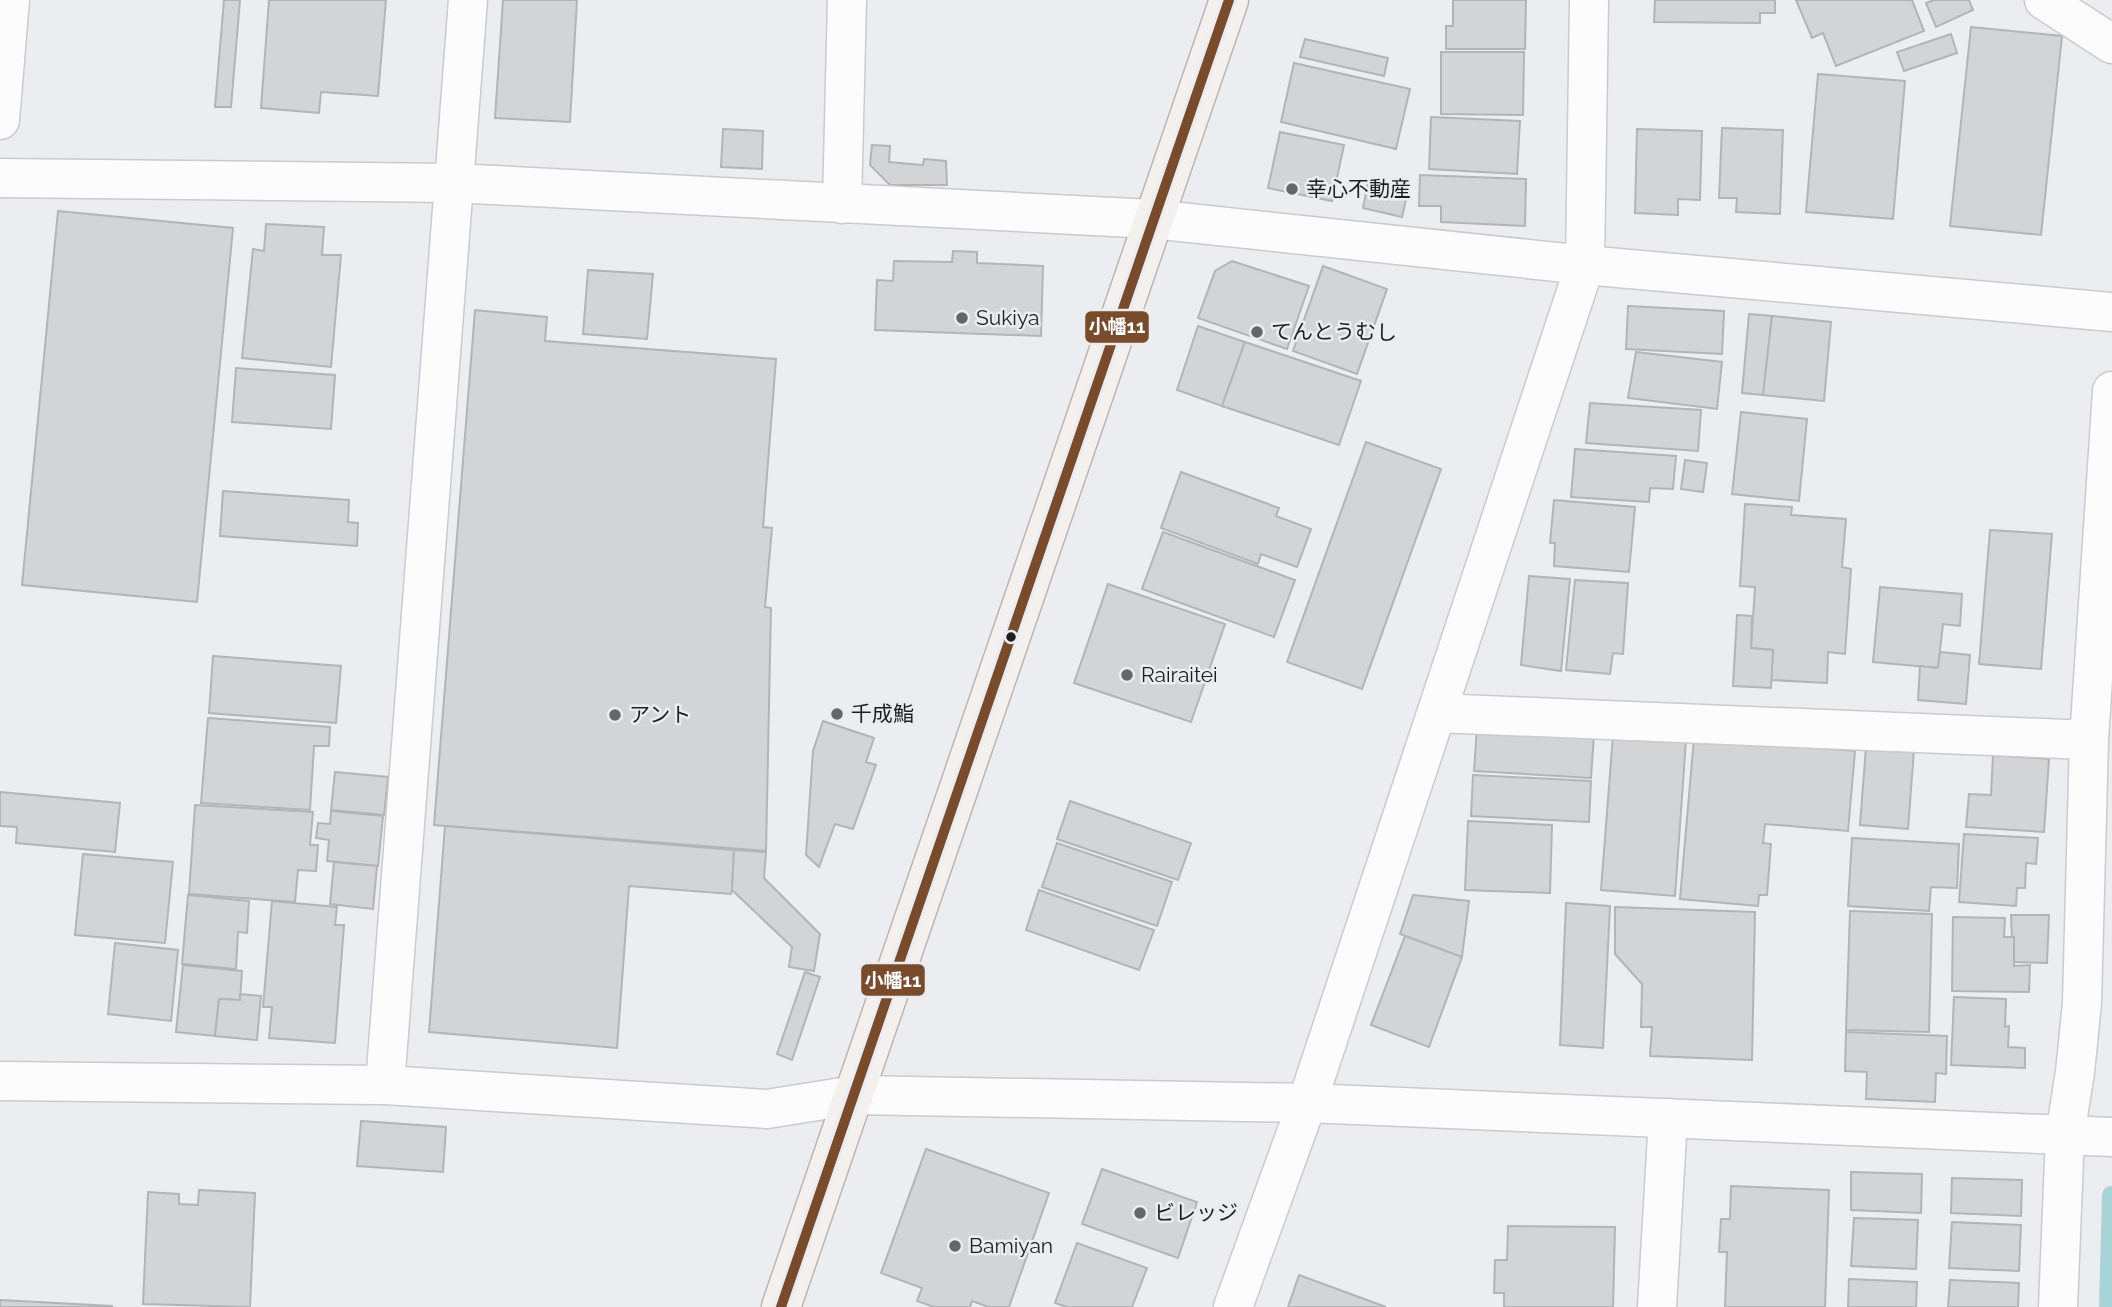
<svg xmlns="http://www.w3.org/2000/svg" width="2112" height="1307" font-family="Raleway,'Noto Sans JP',sans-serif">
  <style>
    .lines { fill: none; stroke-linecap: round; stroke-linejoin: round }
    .stream { stroke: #a8d4d7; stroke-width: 18 }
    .building { fill: #d3d4d6; stroke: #b3b4b6; stroke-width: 2 }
    .minor-casing { stroke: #c9cbcd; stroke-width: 41 }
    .primary-casing { stroke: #bcb5b1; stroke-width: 41 }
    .minor { stroke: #fcfcfd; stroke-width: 38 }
    .primary { stroke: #f4f0ed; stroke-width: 38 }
    .bus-1-casing { stroke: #e9edf2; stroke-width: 16 }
    .bus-1 { stroke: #7a4b2a; stroke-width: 10 }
    .poi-dot { fill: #656669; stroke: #e9edf2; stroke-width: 2.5 }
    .bus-dot { fill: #1d1e20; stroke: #e9edf2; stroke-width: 2.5 }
    .labels { text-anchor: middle; stroke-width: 5; stroke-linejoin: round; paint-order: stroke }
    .poi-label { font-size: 21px; fill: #1d1e20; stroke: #e9edf2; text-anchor: start }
    .line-badge { stroke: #e9edf2; stroke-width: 2.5 }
    .badge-label { font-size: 19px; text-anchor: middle; font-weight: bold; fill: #fff }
  </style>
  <rect width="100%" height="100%" fill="#ebedf0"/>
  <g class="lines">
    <path class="stream" d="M2108,1307L2111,1195"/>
  </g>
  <g class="building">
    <path d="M224,0H240L231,107H215Z"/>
    <path d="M269,0H386L378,96L321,92L319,113L261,108Z"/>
    <path d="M503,0H577L570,122L495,118Z"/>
    <path d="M1453,0H1526L1525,49H1446V26H1453Z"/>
    <path d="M1655,0H1775V13H1760V23L1654,22Z"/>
    <path d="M1796,0H1912L1924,31L1836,66L1823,33L1812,38Z"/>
    <path d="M1934,0H1969L1973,10L1936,27L1926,3Z"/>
    <path d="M1971,27L2062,36L2041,235L1950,226Z"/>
    <path d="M1951,34L1957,53L1904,71L1897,52Z"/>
    <path d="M1305,39L1388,58L1384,76L1300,57Z"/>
    <path d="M1441,52H1524L1523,115L1441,114Z"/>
    <path d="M1294,63L1410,89L1396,149L1281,122Z"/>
    <path d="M1818,74L1905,81L1893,219L1806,212Z"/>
    <path d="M1431,117L1520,121L1517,174L1429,169Z"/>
    <path d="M1722,128L1783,130L1780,214L1736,212L1737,198H1719Z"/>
    <path d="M723,129L763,131L762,169L721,167Z"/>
    <path d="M1637,129L1702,131L1700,200L1678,199V215L1635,213Z"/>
    <path d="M1280,132L1344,145L1332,201L1268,188Z"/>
    <path d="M872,145L890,146L889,162L923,165L924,159L946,161L947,185H890L870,165Z"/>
    <path d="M1420,175L1526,179L1525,226L1441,222V206H1419Z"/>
    <path d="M1368,182L1408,191L1402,217L1363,208Z"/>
    <path d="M58,211L233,228L197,602L22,585Z"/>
    <path d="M266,224L324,227L322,255H341L331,367L242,358L253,249L264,251Z"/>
    <path d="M953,251L977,252V263L1043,266L1041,336L875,330L877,280L893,281L894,261L952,262Z"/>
    <path d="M1232,261L1309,286L1287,349L1198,318L1215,271Z"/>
    <path d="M1323,266L1387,289L1357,374L1293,351Z"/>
    <path d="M588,270L653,274L647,339L583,334Z"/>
    <path d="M1628,306L1724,311L1722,354L1626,349Z"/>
    <path d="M475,310L547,317L545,341L776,359L763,527L772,528L765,607L771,608L766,851L434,825Z"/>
    <path d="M1749,314L1772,316L1763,395L1742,393Z"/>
    <path d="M1772,316L1831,322L1824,401L1763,395Z"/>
    <path d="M1198,326L1245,342L1222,406L1177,390Z"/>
    <path d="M1245,342L1361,381L1339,445L1222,406Z"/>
    <path d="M1636,352L1722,362L1717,409L1628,398Z"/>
    <path d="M236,368L335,375L331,429L232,422Z"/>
    <path d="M1590,403L1701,410L1698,451L1586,443Z"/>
    <path d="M1741,412L1807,419L1799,501L1732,494Z"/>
    <path d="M1366,442L1441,469L1362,689L1287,662Z"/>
    <path d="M1575,449L1676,456L1673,489L1650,488L1649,502L1571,497Z"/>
    <path d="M1685,460L1707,463L1703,492L1681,489Z"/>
    <path d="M1181,472L1279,508L1276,516L1311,529L1297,567L1261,554L1258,564L1161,528Z"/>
    <path d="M223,491L349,500L348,522L358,523L357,546L220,536Z"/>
    <path d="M1554,500L1635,507L1629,572L1554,566L1555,543H1550Z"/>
    <path d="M1745,504L1792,507L1791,515L1846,519L1842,567L1851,569L1845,654L1828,652L1827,683L1771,680L1773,650L1751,648L1755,587L1740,586Z"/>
    <path d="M1990,530L2052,534L2041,669L1979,664Z"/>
    <path d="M1163,532L1295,580L1274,637L1142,589Z"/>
    <path d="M1529,576L1570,579L1561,671L1521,665Z"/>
    <path d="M1575,580L1628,583L1623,654L1613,653L1610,674L1566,670Z"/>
    <path d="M1108,584L1225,624L1191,722L1074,683Z"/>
    <path d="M1880,587L1962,594L1960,626L1943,624L1938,668L1873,662Z"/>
    <path d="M1737,615L1752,616L1751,648L1773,650L1771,688L1733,686Z"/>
    <path d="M1940,652L1970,655L1966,704L1918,700L1920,666L1938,668Z"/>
    <path d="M213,656L341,666L336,723L209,713Z"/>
    <path d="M208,718L330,727L329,746H314L310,810L201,803Z"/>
    <path d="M823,721L874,738L866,762L876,765L853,829L835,824L819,867L806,855L813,751Z"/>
    <path d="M1477,727L1594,734L1591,778L1474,771Z"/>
    <path d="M1613,735L1686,740L1675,896L1601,890Z"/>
    <path d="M1694,738L1855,751L1848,831L1765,824L1763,843L1771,844L1767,895H1759L1758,906L1680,899Z"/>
    <path d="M1866,747L1914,750L1908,829L1860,825Z"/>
    <path d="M1993,755L2049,759L2044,832L1966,827L1969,794L1991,795Z"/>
    <path d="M335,772L388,777L384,815L331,810Z"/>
    <path d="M1473,775L1591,781L1589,822L1471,816Z"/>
    <path d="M0,792L120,803L115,852L16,843L17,827L0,826Z"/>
    <path d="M1070,801L1191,843L1178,880L1057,839Z"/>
    <path d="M195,805L313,812L310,845H318L316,871L298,870L295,902L189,894Z"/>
    <path d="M331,811L383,816L378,866L327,861L329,840L316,838L318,823L330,824Z"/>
    <path d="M1468,821L1552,825L1550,893L1465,890Z"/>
    <path d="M445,826L734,850L732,890L731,894L629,886L617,1048L429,1032Z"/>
    <path d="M1964,834L2038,838L2036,864L2026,863L2025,888H2017L2016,906L1959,902Z"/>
    <path d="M1852,838L1959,844L1957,888L1931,887L1929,911L1848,906Z"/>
    <path d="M1057,843L1172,882L1157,926L1042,887Z"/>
    <path d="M734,850L766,852L764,878L820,934L814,971L789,967L792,947L732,890Z"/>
    <path d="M83,854L173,862L165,943L75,935Z"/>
    <path d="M334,862L377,866L373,909L330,904Z"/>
    <path d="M1039,890L1154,930L1139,970L1026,930Z"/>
    <path d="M188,895L249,901L247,933L238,932L236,969L182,964Z"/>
    <path d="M1413,895L1469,901L1462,957L1400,934Z"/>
    <path d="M272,901L337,907L335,925H344L335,1043L269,1038L272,1007H263Z"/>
    <path d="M1566,903L1610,906L1603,1048L1560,1045Z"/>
    <path d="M1615,907L1755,912L1752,1060L1650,1056L1652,1027H1641L1642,984L1615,954Z"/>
    <path d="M1850,911L1932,914L1929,1032L1846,1030Z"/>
    <path d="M2011,915H2049L2047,963L2013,962Z"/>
    <path d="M1953,917L2005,918L2004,937H2014V966L2030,965L2029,992L1952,991Z"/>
    <path d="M1405,936L1462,957L1429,1047L1371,1025Z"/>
    <path d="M115,943L178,950L171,1021L108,1014Z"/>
    <path d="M183,965L242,971L240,1000L219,999L215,1036L176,1032Z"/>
    <path d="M805,972L820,977L792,1060L777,1054Z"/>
    <path d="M240,994L261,996L257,1040L215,1036L219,999L240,1000Z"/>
    <path d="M1954,997L2006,999L2005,1027L2009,1026L2008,1047L2025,1048V1068L1951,1065Z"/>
    <path d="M1846,1032L1947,1036L1946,1074L1936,1073L1935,1102L1866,1099L1867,1072L1845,1071Z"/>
    <path d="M361,1121L446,1127L443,1172L357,1166Z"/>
    <path d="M926,1149L1049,1193L1009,1307H989L972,1301L970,1307H934L917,1301L922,1288L881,1273Z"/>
    <path d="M1102,1169L1197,1202L1178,1258L1082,1224Z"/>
    <path d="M1851,1172L1922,1174L1921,1213L1851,1210Z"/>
    <path d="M1952,1178L2022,1180L2021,1216L1951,1213Z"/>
    <path d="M1731,1186L1829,1190L1825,1307H1725L1727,1252H1719L1721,1219H1730Z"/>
    <path d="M199,1190L255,1193L250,1307L143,1304L148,1192L179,1194V1204L198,1205Z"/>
    <path d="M1854,1218L1918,1220L1916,1269L1851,1266Z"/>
    <path d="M1952,1222L2021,1225L2019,1271L1949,1268Z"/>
    <path d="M1508,1226L1615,1227L1613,1307H1504V1293H1494L1495,1260H1507Z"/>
    <path d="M1077,1243L1147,1268L1132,1307H1067L1055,1303Z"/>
    <path d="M1299,1275L1386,1307H1288Z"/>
    <path d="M1849,1279L1917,1282L1916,1307H1848Z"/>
    <path d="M1950,1280L2019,1283L2018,1307H1948Z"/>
    <path d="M0,1300L112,1306V1307H0Z"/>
  </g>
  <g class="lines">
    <defs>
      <g id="minor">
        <path d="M2044,0L2112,44"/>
        <path d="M0,120L10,0"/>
        <path d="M0,178L454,183L1152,219L1585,265L2112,312"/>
        <path d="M842,204L847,0"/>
        <path d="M1437,713L2089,740"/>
        <path d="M0,1081L385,1085L767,1109L855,1095L1307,1103L2112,1137"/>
        <path d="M385,1085L468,0"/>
        <path d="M1233,1307L1307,1103L1585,265L1589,0"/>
        <path d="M1657,1307L1668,1118"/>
        <path d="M2058,1307L2065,1135L2075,1072L2082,1003L2089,740L2112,391"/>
      </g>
      <path id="primary" d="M781,1307C934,873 1076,434 1229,0"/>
    </defs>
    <use href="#minor" class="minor-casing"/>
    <use href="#primary" class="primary-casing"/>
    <use href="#minor" class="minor"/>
    <use href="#primary" class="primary"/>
    <defs>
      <path id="bus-1" d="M781,1307L1229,0"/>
    </defs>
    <use href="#bus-1" class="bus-1-casing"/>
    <use href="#bus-1" class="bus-1"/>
  </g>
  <g class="poi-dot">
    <circle cx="1292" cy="189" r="7"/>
    <circle cx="962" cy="318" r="7"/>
    <circle cx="1257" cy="332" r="7"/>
    <circle cx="1127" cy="675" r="7"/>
    <circle cx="837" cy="714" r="7"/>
    <circle cx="615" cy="715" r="7"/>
    <circle cx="1140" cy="1213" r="7"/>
    <circle cx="955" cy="1246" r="7"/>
  </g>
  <circle class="bus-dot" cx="1011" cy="637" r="6"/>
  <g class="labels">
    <g class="poi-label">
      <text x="1306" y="196">幸心不動産</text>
      <text x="976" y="325">Sukiya</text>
      <text x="1271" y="339">てんとうむし</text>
      <text x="1141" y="682">Rairaitei</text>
      <text x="851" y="721">千成鮨</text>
      <text x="629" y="722">アント</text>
      <text x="1154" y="1220">ビレッジ</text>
      <text x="969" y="1253">Bamiyan</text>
    </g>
  </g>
  <g class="line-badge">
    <rect x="1084" y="310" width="66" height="34" rx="7" fill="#7a4b2a"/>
    <rect x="860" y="963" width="66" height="34" rx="7" fill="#7a4b2a"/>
  </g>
  <g class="badge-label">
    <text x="1117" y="333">小幡11</text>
    <text x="893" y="987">小幡11</text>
  </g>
</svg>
